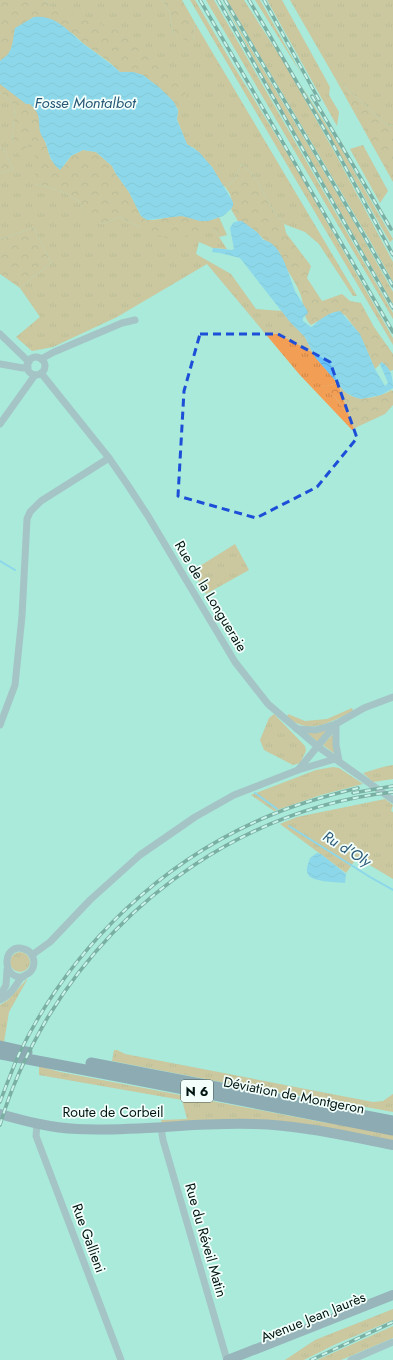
<svg xmlns="http://www.w3.org/2000/svg" width="393" height="1360" font-family="Jost,sans-serif">
  <style>
    .grass { fill: url(#grass-tufts) }
    .forest { fill: url(#forest-crowns) }
    .water { fill: url(#water-waves) }
    .lines { fill: none; stroke-linecap: round; stroke-linejoin: round }
    .stream { stroke: #68c1fb; stroke-width: 2 }
    .street { stroke: #9e97ac; stroke-width: 7 }
    .secondary { stroke: #807795; stroke-width: 10 }
    .primary { stroke: #6c6084; stroke-width: 11 }
    .rail-casing { stroke: #42685f; stroke-width: 3.5 }
    .rail { stroke: #f2fffb; stroke-width: 2; stroke-dasharray: 6; stroke-linecap: butt }
    .marked { fill: none; stroke: #1d4ed8; stroke-width: 3; stroke-dasharray: 8 5; stroke-linejoin: round }
    .labels { text-anchor: middle; stroke-width: 3.5; stroke-linejoin: round; paint-order: stroke }
    .shield { fill: #f2fffb; stroke: #495b57; stroke-width: 1 }
    .shield-label { font-size: 13px; font-weight: bold; fill: #001511 }
    .street-label { font-size: 14px; fill: #001511; stroke: #f2fffb }
    .water-label { font-size: 15px; font-style: italic; fill: #295877; stroke: #f2fffb }
  </style>
  <defs>
    <pattern id="grass-tufts" width="24" height="20" patternUnits="userSpaceOnUse"><rect width="24" height="20" fill="#f39e55"/><path d="M3 7l-1-3M5 7V3M7 7l1-3M15 17l-1-3M17 17v-4M19 17l1-3" fill="none" stroke="#cf8749"/></pattern>
    <pattern id="forest-crowns" width="20" height="18" patternUnits="userSpaceOnUse"><rect width="20" height="18" fill="#f39e55"/><path d="M2 6a3 3 0 1 1 6 0M12 15a3 3 0 1 1 6 0" fill="none" stroke="#cf8749"/></pattern>
    <pattern id="water-waves" width="16" height="10" patternUnits="userSpaceOnUse"><rect width="16" height="10" fill="#68c1fb"/><path d="M0 5q4-4 8 0t8 0" fill="none" stroke="#58a5d6"/></pattern>
  </defs>
  <rect width="100%" height="100%" fill="#a9eadb"/>
  <g class="grass">
    <path d="M45,0H162L170,13L173,35L193,42L195,23L357,296H353L319,244L305,232L284,224L273,210L253,174L241,164L236,178L226,188L221,183L212,167L194,148L187,145L177,119L178,109L186,106L50,6Z"/>
    <path d="M190,0H195L233,65L296,168L393,338V345Z"/>
    <path d="M206,0H214L393,313V319Z"/>
    <path d="M222,0L358,229L393,292V304L267,83Z"/>
    <path d="M227,0H244L283,61L335,153L393,262V282L369,239Z"/>
    <path d="M255,0H260L302,75Z"/>
    <path d="M267,0H282L330,87L329,95L339,112L337,126Z"/>
    <path d="M290,0H393V125L388,126L335,78Z"/>
    <path d="M301,85L342,150L393,239L390,242L384,232Z"/>
    <path d="M0,92L15,106L12,144L30,143L35,147V184L61,191L80,202L89,221L103,224L120,217L141,228H213L227,249L213,248L199,242L196,254L231,274L256,309L282,311L305,337L315,357L338,383L322,387L335,397L357,427L352,430L299,374L207,264L117,317L53,347L32,351L16,337L40,317L20,288L51,263L34,228L0,239V174L13,169L3,148L0,149Z"/>
    <path d="M363,145L388,191L380,203L350,149Z"/>
    <path d="M235,544L249,570L206,594L192,571Z"/>
    <path d="M352,708L353,711C330,722 310,736 287,717L288,714L305,721L327,719Z"/>
    <path d="M274,714L305,746L306,751L300,763L293,765L264,750L260,740L269,718Z"/>
    <path d="M328,730L318,742L307,733Z"/>
    <path d="M333,734L335,754L323,745Z"/>
    <path d="M393,765V779L373,782L363,773L383,767Z"/>
    <path d="M333,767L339,768L363,784L321,795L274,811L251,795L316,770Z"/>
    <path d="M385,799L393,805L391,811L393,812V879L348,852L356,859L346,873L280,824L297,817Z"/>
    <circle cx="20" cy="962" r="10"/>
    <path d="M27,979V980L9,1012L4,1042H0V1005L8,1000Z"/>
    <path d="M114,1050H117L125,1054L373,1102L383,1101L393,1094V1112L328,1100L268,1091L112,1061Z"/>
    <path d="M39,1066L60,1072L327,1123L328,1122L393,1134V1142L303,1125L162,1124L161,1120L187,1119L182,1100L39,1075Z"/>
    <path d="M393,1309V1320L336,1344L304,1360H285L315,1340Z"/>
    <path d="M393,1326V1338L341,1360H317Z"/>
  </g>
  <g class="forest">
    <path d="M0,0H45L50,6L132,36L153,52L186,91V107L178,109L169,97L143,75L120,72L109,62L84,44L73,34L44,18L39,17H34L20,26L9,54L0,61Z"/>
    <path d="M162,0H182L195,23L193,43L173,35L170,13Z"/>
    <path d="M335,78L388,126L393,125V182Z"/>
    <path d="M0,83L36,106L41,117L42,136L45,141L51,160L63,167L71,156L83,150L96,152L112,166L116,174L129,192L141,216L147,220C158,221 170,215 182,216C198,217 202,225 219,217L227,235L219,237L213,228L171,240L141,228L120,217L103,224L89,222L80,202L61,191L35,184V147L29,144L20,156L12,144L15,106L0,92Z"/>
    <path d="M3,148L13,169L0,174V149Z"/>
    <path d="M241,164L253,174L273,210L284,224L286,233L311,266L307,278L322,301L342,294L350,301L361,303L374,327L393,354V370L390,371L382,362L375,369L360,335L345,315L334,312L311,325C302,315 305,309 301,296C295,277 259,225 238,221L231,209L233,205L230,194L226,188L236,178Z"/>
    <path d="M34,228L51,263L20,288L0,274V239Z"/>
    <path d="M338,383C342,388 348,396 355,397C365,400 383,396 391,390L393,391V405L385,414L357,427L335,397L321,387Z"/>
  </g>
  <g class="water">
    <path d="M34,17C56,14 70,33 85,45C97,54 109,62 120,72H133L143,75L160,88L174,102L178,111L177,120L187,144L199,152L212,167L233,202V206L231,209L223,216L208,221H200L182,216L147,220L141,216L129,192L116,174L112,166L96,152L83,150L71,156L60,170C51,163 49,154 46,143C44,139 41,136 40,132C38,117 41,115 30,104H26L0,84V61C14,52 12,43 15,28Z"/>
    <path d="M238,221H242L258,233L263,240C282,242 289,277 295,291C299,298 303,304 307,310L308,313L303,318V321L311,327L313,326C320,319 330,312 340,311L360,334L375,369L385,386L388,383L380,364L381,362C391,367 393,378 393,388L381,395L361,399L354,397L345,392L315,357L305,337L290,322L240,258L220,253L212,252L213,248L232,250L234,249L230,228L233,223Z"/>
    <path d="M317,853L321,854L346,874L345,883C336,882 311,882 308,874C305,870 309,862 310,858Z"/>
  </g>
  <g class="lines">
    <g class="stream">
      <path d="M0,561L15,570"/>
      <path d="M255,793L277,809"/>
      <path d="M289,826L370,877L393,890"/>
    </g>
    <g class="street">
      <path d="M0,334L29,362"/>
      <circle cx="36" cy="366" r="9"/>
      <path d="M41,359L54,352L122,323L135,320"/>
      <path d="M0,364L23,368L28,367"/>
      <path d="M41,373L109,458L127,484L148,516L235,662L268,704L317,746L393,800"/>
      <path d="M0,424L35,375"/>
      <path d="M336,724V745L339,761"/>
      <path d="M0,725L15,685L22,616L27,519L30,512L41,501L109,458"/>
      <path d="M297,729L316,730L336,724L364,708L393,697"/>
      <path d="M298,770L336,724"/>
      <path d="M32,955L50,942L90,900L140,855L195,817L234,795L298,770L335,759"/>
      <path d="M0,996L6,985L7,970"/>
      <path d="M0,1000C10,996 15,986 21,978C24,975 28,975 31,971C37,963 33,951 24,949C3,942 0,979 23,977"/>
      <path d="M37,1124L36,1136L121,1360"/>
      <path d="M161,1127L163,1140L227,1360"/>
      <path d="M351,1360L393,1342"/>
    </g>
    <g class="secondary">
      <path d="M0,1114C25,1121 51,1128 77,1129C136,1132 194,1122 253,1124C300,1125 347,1136 393,1145"/>
      <path d="M228,1360L393,1295"/>
    </g>
    <g class="primary">
      <path d="M0,1046L27,1052"/>
      <path d="M0,1054L112,1075L393,1130"/>
      <path d="M91,1063L393,1121"/>
    </g>
    <defs>
      <g id="rail">
        <path d="M200,0L393,332"/>
        <path d="M218,0L393,308"/>
        <path d="M225,0L362,232L393,286"/>
        <path d="M249,0L330,139L393,255"/>
        <path d="M264,0L319,100"/>
        <path d="M312,96L391,229"/>
        <path d="M353,793L393,786"/>
        <path d="M0,1102C6,1086 12,1070 19,1054C71,946 165,857 276,813C303,802 330,795 358,788"/>
        <path d="M0,1125C11,1087 28,1051 48,1017C123,895 249,808 393,792"/>
        <path d="M311,1360L393,1322"/>
      </g>
    </defs>
    <use href="#rail" class="rail-casing"/>
    <use href="#rail" class="rail"/>
  </g>
  <path d="M0 0H393V1360H0ZM200,334H278L330,362L357,438L317,487L256,518L178,496L184,391Z" fill="#a9eadb" fill-opacity=".55" fill-rule="evenodd"/>
  <path class="marked" d="M200,334H278L330,362L357,438L317,487L256,518L178,496L184,391Z"/>
  <g class="labels">
    <rect class="shield" x="181" y="1080" width="32" height="22" rx="3"/>
    <g class="shield-label">
      <text x="197" y="1096">N 6</text>
    </g>
    <g class="street-label">
      <text transform="translate(211 596) rotate(59)" y="5">Rue de la Longueraie</text>
      <text transform="translate(294 1095) rotate(11)" y="5">Déviation de Montgeron</text>
      <text x="113" y="1117">Route de Corbeil</text>
      <text transform="translate(89 1238) rotate(70)" y="5">Rue Gallieni</text>
      <text transform="translate(206 1240) rotate(74)" y="5">Rue du Réveil Matin</text>
      <text transform="translate(313 1317) rotate(-22)" y="5">Avenue Jean Jaurès</text>
    </g>
    <g class="water-label">
      <text x="85" y="108">Fosse Montalbot</text>
      <text transform="translate(347 849) rotate(32)" y="5">Ru d'Oly</text>
    </g>
  </g>
</svg>
